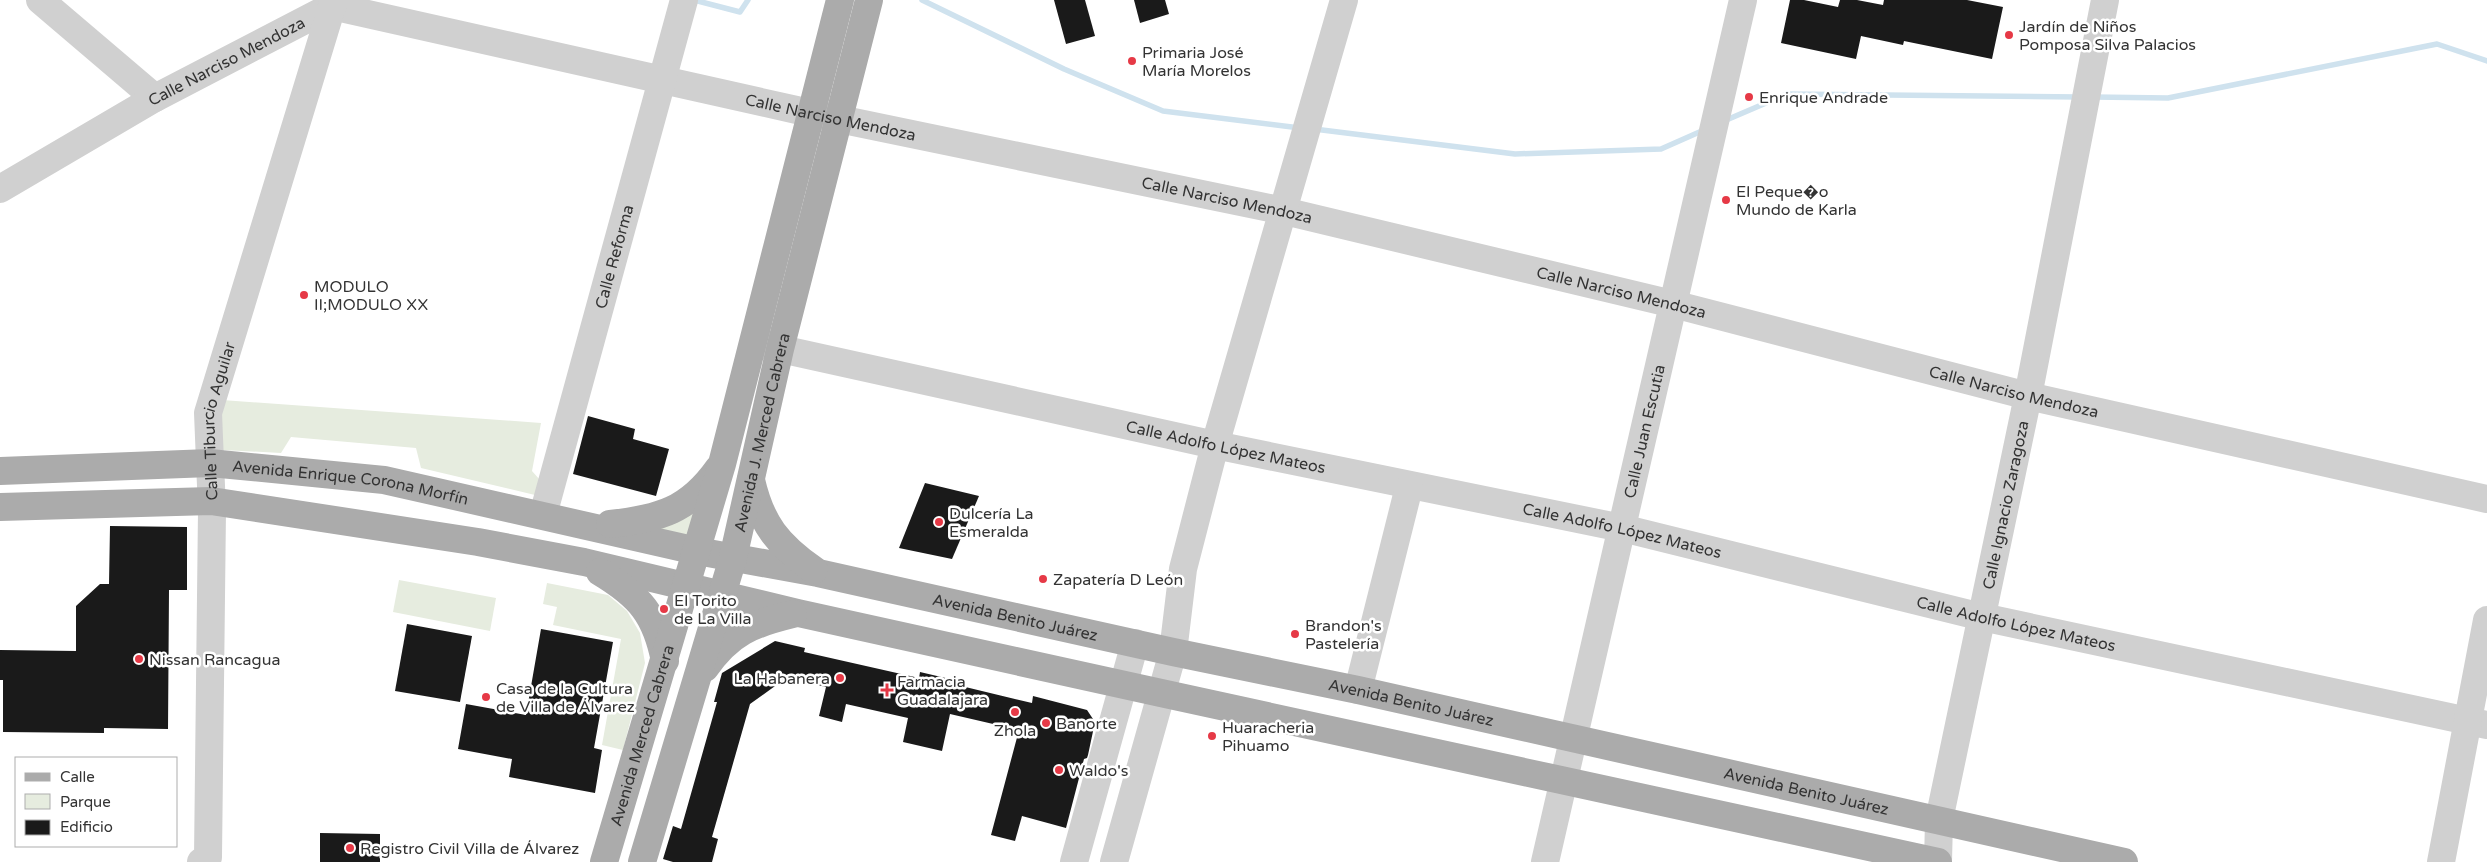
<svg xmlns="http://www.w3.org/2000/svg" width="2487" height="862" font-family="'Varela Round',sans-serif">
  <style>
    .green { fill: #e6ecdf }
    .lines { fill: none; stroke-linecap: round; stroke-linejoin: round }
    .stream { stroke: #cfe2ee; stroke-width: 5.5 }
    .building { fill: #1a1a1a }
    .minor { stroke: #d0d0d0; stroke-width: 28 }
    .major { stroke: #ababab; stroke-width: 28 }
    .poi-dot { fill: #e63946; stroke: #fff; stroke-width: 2 }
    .labels { text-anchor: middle; stroke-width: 5; stroke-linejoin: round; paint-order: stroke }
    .poi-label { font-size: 16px; fill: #333; stroke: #fff; text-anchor: start }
    .street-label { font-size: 16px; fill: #333; stroke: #fff }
  </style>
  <rect width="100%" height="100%" fill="#fff"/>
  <g class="green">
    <path d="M222,400L541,423L532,471L540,480L535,495L421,468L416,448L291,437L281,453L223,450L214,431Z"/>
    <path d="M703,501L693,538L649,528Z"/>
    <path d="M399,580L496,598L490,631L393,612Z"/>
    <path d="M547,583L608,595L627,611L640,633L645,663L623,750L602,745L621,639L553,625L557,607L543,604Z"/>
  </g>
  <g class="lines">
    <g class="stream">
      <path d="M694,0L740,12L748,0"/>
      <path d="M922,0L1064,69L1163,111L1300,128"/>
      <path d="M2093,97L2168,98L2437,44L2487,61"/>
      <path d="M1724,121L1787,94L2079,97"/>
      <path d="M1314,129L1515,154L1661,149L1704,130"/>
    </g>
  </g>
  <g class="building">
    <path d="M1054,0H1085L1095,36L1066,44Z"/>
    <path d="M1134,0H1165L1169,14L1140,23Z"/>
    <path d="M1790,0H1804L1838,7L1840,0H1857L1883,5L1884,0H1967L2003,7L1992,59L1904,41L1903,45L1861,36L1856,59L1781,43Z"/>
    <path d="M588,416L635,429L633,439L669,449L656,496L573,474Z"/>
    <path d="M925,483L979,496L952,559L899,548Z"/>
    <path d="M110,526L187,527V590H169L168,729L104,728V733L3,732V680H0V650L76,651V606L100,584H109Z"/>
    <path d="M407,624L472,636L460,702L395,691Z"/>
    <path d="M541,629L613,642L594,748L602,750L595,793L509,777L512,759L458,749L466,704L526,715Z"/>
    <path d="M775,641L805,648L804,652L919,678L920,672L954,680L953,684L1032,703L1033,696L1087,710L1095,722L1088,755L1087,758L1084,759L1066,828L1022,816L1015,841L991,835L1019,730L950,714L942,751L903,742L908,718L846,704L842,722L819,716L826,687L797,680V684L782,681L750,704L712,837L718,839L712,862H673L663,859L673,826L681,829L717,702H714L722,673Z"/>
    <path d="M320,833L380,834V862H320Z"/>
  </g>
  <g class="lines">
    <g class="minor">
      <path d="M40,0L155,98"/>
      <path id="s1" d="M0,189L155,98L332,6L810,113L1284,211L1673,304L2028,396L2487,499"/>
      <path id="s2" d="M758,344L1215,445L1622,528L1982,617L2487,725"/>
      <path id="s3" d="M543,515L684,0"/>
      <path d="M1358,690L1409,487"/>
      <path id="s4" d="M201,862L208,857L212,510L208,413L334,0"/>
      <path d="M1074,862L1135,643"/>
      <path d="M1114,862L1173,652L1183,569L1215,445L1344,0"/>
      <path id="s5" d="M1545,862L1743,0"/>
      <path id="s6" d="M1938,862L1939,820L2028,396L2105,0"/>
      <path d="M2441,862L2487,620"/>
    </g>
    <g class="major">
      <path id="s7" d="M0,471L210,463L384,480L697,551L818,573L1173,652L1358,690L2124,862"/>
      <path d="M751,480C761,524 778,545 814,570"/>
      <path d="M0,507L211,501L478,542L584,562L798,613L1161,693L1938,862"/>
      <path d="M610,524C659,519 689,510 718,469"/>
      <path d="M600,572C640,596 656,615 665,661"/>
      <path d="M705,668C730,632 752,624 793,614"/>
      <path id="s8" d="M604,862L722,464L840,0"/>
      <path id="s9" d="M642,862L733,558L780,349L869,0"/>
    </g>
  </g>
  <g class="poi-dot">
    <circle cx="2009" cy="35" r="5"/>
    <circle cx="1132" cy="61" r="5"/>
    <circle cx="1749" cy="97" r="5"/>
    <circle cx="1726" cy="200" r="5"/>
    <circle cx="304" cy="295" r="5"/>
    <circle cx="939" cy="522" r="5"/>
    <circle cx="1043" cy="579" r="5"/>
    <circle cx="664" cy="609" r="5"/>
    <circle cx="1295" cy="634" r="5"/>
    <circle cx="139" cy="659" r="5"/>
    <circle cx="840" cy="678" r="5"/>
    <path d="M884.5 682.5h5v5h5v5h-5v5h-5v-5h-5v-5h5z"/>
    <circle cx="486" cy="697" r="5"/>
    <circle cx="1015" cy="712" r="5"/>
    <circle cx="1046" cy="723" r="5"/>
    <circle cx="1212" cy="736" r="5"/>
    <circle cx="1059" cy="770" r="5"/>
    <circle cx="350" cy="848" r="5"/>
  </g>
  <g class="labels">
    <g class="poi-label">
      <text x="2019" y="32">Jardín de Niños<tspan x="2019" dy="18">Pomposa Silva Palacios</tspan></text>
      <text x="1142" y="58">Primaria José<tspan x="1142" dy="18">María Morelos</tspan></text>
      <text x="1759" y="103">Enrique Andrade</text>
      <text x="1736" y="197">El Peque�o<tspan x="1736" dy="18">Mundo de Karla</tspan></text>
      <text x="314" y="292">MODULO<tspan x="314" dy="18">II;MODULO XX</tspan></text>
      <text x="949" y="519">Dulcería La<tspan x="949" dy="18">Esmeralda</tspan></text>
      <text x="1053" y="585">Zapatería D León</text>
      <text x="674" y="606">El Torito<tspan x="674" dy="18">de La Villa</tspan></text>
      <text x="1305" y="631">Brandon's<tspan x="1305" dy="18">Pastelería</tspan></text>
      <text x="149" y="665">Nissan Rancagua</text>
      <text x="830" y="684" text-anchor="end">La Habanera</text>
      <text x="897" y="687">Farmacia<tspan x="897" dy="18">Guadalajara</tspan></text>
      <text x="496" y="694">Casa de la Cultura<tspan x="496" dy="18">de Villa de Álvarez</tspan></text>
      <text x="1056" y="729">Banorte</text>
      <text x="1222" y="733">Huaracheria<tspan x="1222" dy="18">Pihuamo</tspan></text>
      <text x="1015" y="736" text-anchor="middle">Zhola</text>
      <text x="1069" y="776">Waldo's</text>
      <text x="360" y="854">Registro Civil Villa de Álvarez</text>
    </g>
    <g class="street-label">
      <text dy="6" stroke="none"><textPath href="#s1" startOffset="260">Calle Narciso Mendoza</textPath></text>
      <text dy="6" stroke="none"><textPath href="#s1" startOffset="890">Calle Narciso Mendoza</textPath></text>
      <text dy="6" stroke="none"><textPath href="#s1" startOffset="1295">Calle Narciso Mendoza</textPath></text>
      <text dy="6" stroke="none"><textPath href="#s3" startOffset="268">Calle Reforma</textPath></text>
      <text dy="6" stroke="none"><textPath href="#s1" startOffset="1700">Calle Narciso Mendoza</textPath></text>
      <text dy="6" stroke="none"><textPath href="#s1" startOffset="2105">Calle Narciso Mendoza</textPath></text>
      <text dy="6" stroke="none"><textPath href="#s4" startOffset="446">Calle Tiburcio Aguilar</textPath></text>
      <text dy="6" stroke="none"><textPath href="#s5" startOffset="442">Calle Juan Escutia</textPath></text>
      <text dy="6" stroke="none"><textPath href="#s9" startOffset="446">Avenida J. Merced Cabrera</textPath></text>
      <text dy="6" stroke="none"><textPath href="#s2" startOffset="479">Calle Adolfo López Mateos</textPath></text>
      <text dy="6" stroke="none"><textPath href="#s7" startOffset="352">Avenida Enrique Corona Morfín</textPath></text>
      <text dy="6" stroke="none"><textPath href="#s6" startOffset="364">Calle Ignacio Zaragoza</textPath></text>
      <text dy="6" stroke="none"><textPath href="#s2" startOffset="884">Calle Adolfo López Mateos</textPath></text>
      <text dy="6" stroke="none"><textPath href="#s7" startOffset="1031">Avenida Benito Juárez</textPath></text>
      <text dy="6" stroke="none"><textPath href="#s2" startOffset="1289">Calle Adolfo López Mateos</textPath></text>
      <text dy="6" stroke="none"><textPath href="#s7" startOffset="1436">Avenida Benito Juárez</textPath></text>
      <text dy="6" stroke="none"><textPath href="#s8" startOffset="132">Avenida Merced Cabrera</textPath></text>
      <text dy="6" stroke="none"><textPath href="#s7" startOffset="1841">Avenida Benito Juárez</textPath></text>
    </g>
  </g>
  <rect x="15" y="757" width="162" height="90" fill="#ffffff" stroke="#adadad"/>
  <rect x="25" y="773" width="25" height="8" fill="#ababab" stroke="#adadad"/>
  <text x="60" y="782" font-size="15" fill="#333333">Calle</text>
  <rect x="25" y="794" width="25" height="15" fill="#e6ecdf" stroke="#adadad"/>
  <text x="60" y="807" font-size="15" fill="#333333">Parque</text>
  <rect x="25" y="820" width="25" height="15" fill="#1a1a1a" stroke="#adadad"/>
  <text x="60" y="832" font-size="15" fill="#333333">Edificio</text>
</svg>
